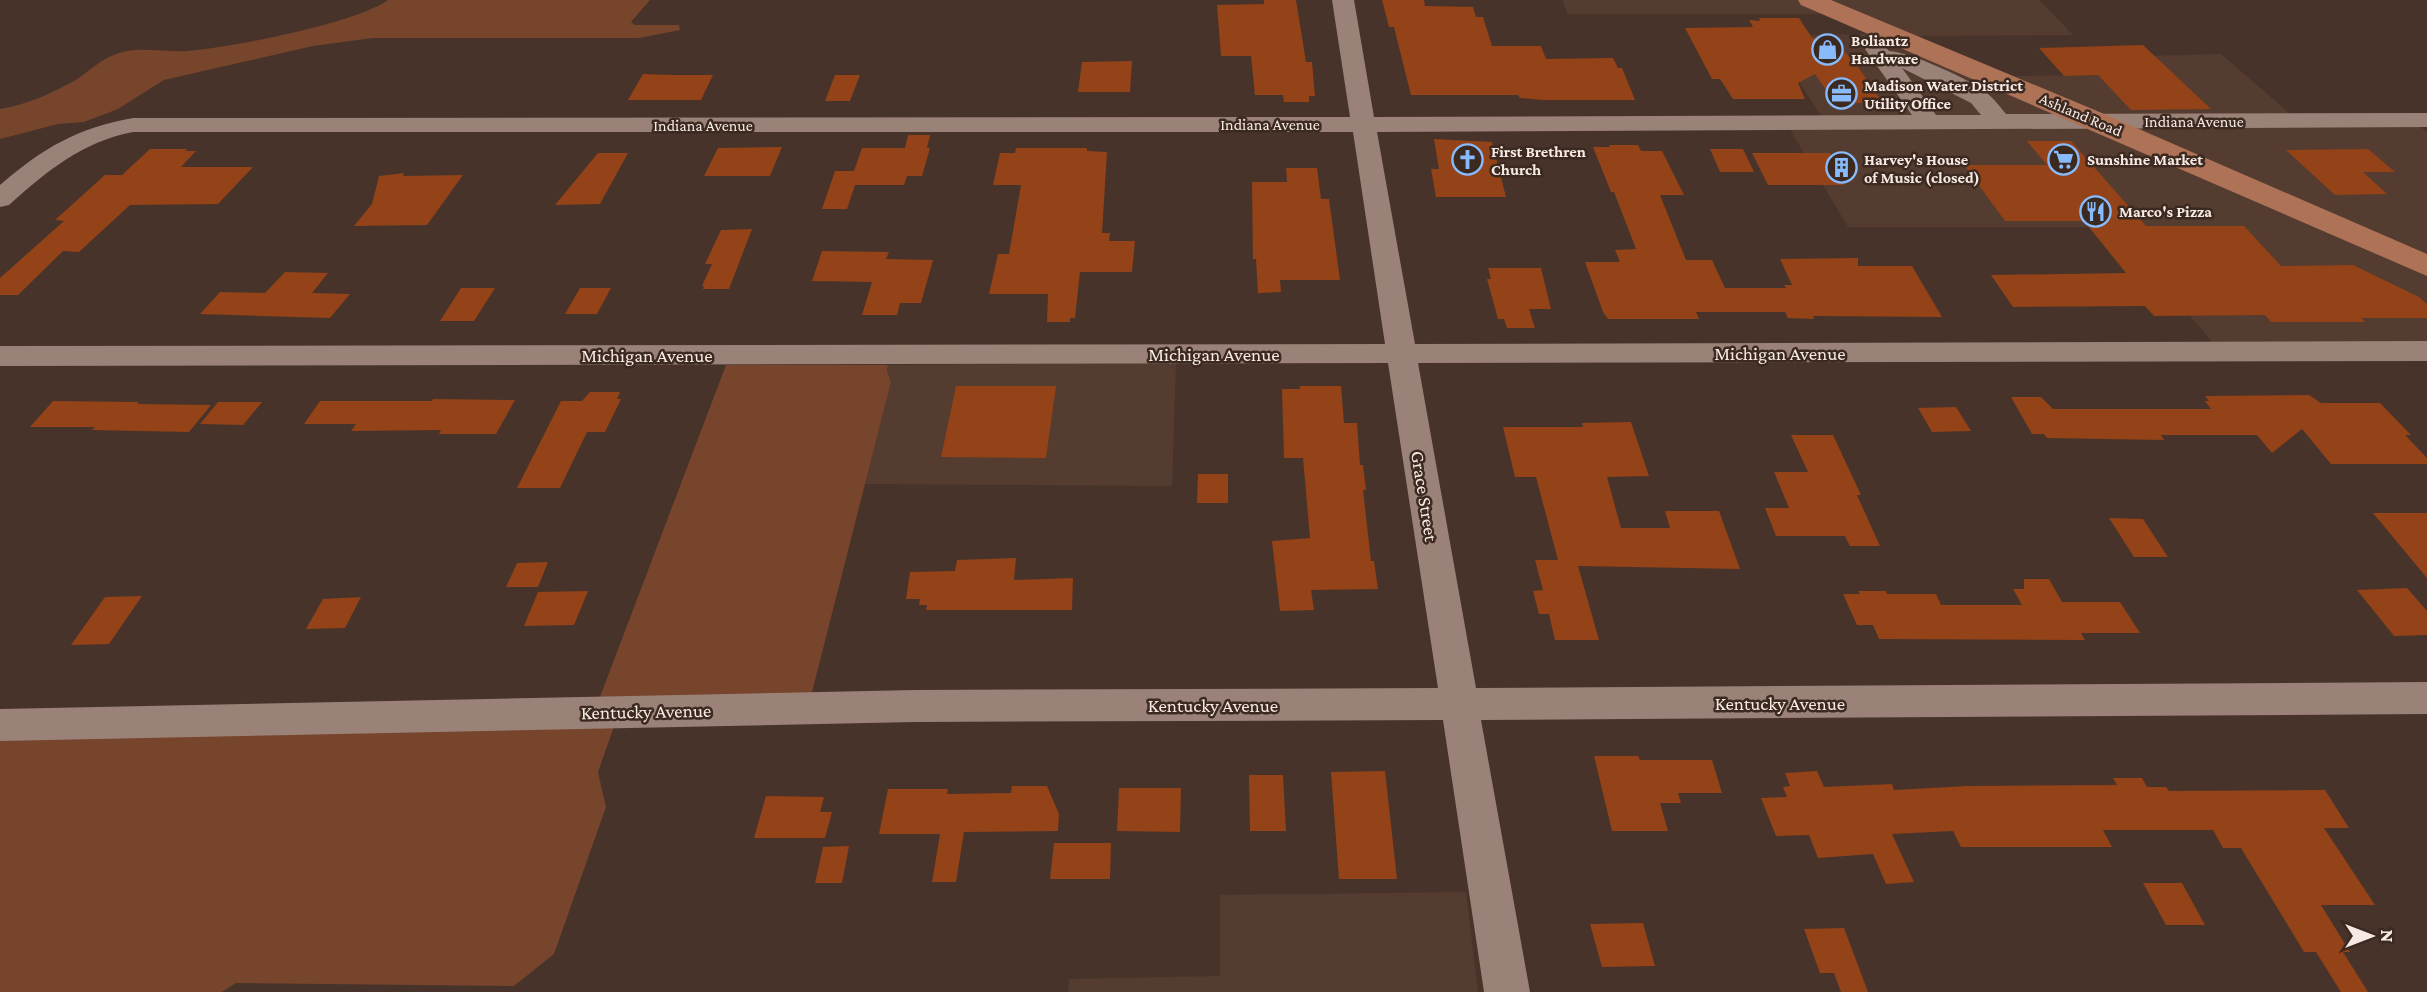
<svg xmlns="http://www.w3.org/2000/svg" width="2427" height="992" font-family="'Crimson Pro',serif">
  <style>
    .built { fill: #553c30 }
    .green { fill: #77442c }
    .building { fill: #944217 }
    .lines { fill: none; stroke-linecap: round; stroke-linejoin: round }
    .minor { fill: #9a8278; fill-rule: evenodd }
    .major { fill: #ae7256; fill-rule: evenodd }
    .labels { text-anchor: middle; stroke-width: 5; stroke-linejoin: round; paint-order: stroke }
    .far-poi-label { font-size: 16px; font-weight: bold; fill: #f7eae4; stroke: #3c2920; text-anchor: start }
    .far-street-label { font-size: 16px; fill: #f7eae4; stroke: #3c2920 }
    .street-label { font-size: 19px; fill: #f7eae4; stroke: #3c2920 }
  </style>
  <rect width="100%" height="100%" fill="#47332a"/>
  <g class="built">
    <path d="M1562,0H2039L2073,35L1918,36L2014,76L2096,75L2108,57L2221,54L2303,125H2418L2427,132V342L2213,343L2115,227H1848L1789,128L1828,127L1770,36L1871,34L1824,14H1568Z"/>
    <path d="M1176,363L1172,486L865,484L891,382L887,371L888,365Z"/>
    <path d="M1466,892L1478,992H1068L1069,979L1220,976V895Z"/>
  </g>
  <g class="green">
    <path d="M388,0H650L631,22L635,25H679L680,30L639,38H373L313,46L164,80L118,109L84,122L58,124L0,139V109C26,105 50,94 74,81C87,73 100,60 114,55C137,45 164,53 188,51C232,47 354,24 388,0Z"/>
    <path d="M726,365H888L887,371L891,382L810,700L598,702Z"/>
    <path d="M616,721L598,772L606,807L554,954L514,986L236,983L222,992H0V736Z"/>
  </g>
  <g class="building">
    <path d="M1264,0H1296L1306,62H1312L1315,96H1309V102H1284L1283,95H1255L1251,56H1221L1217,5L1264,4Z"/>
    <path d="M1382,0H1424L1425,6L1473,7L1476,17H1483L1492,46H1541L1546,59L1613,58L1618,68H1622L1635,100H1543L1520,98L1518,95H1411L1394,27H1389Z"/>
    <path d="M1759,18H1799L1812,38H1832L1856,64L1883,103H1835L1815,74L1798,83L1805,99H1733L1720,79H1712L1685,28L1753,27L1749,20L1760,21Z"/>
    <path d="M2143,45L2211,109L2131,110L2098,75L2064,76L2039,48Z"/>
    <path d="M1132,61L1130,92H1078L1082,62Z"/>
    <path d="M643,74L671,75H713L701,100H628Z"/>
    <path d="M835,75H860L850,101H825Z"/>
    <path d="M908,135H930L927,148H930L922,176H907L904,185H855L847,209H822L835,171H854L862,148H905Z"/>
    <path d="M1434,139L1492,142L1506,197H1436L1431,169H1439Z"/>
    <path d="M2027,141H2071L2146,226H2244L2281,266L2353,265L2419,297L2427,304V318H2361L2365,322H2271L2265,315L2154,316L2145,306L2013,307L1991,275L2126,273L2084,221H2005L1964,165H2047Z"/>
    <path d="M1609,145H1638L1641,151H1662L1684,195H1660L1686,260H1712L1725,288H1786L1784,285H1792L1780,259L1858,258V266H1912L1942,317L1813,316L1814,319L1788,318L1785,312H1696L1699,319H1608L1603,312L1585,262H1620L1615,250L1636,249L1614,192H1611L1593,147H1610Z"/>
    <path d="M782,147L770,176H704L718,148Z"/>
    <path d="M1016,148H1087V151L1107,152L1102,233H1110L1109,241H1135L1132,272H1080L1075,318H1070V322H1047L1048,294H989L998,254H1009L1021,185H993L1000,153H1015Z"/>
    <path d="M150,149H187L185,151H196L181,167H253L218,204L130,205L79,252L63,251L18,295H0V278L64,221L55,220L105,175H122Z"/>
    <path d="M1710,149H1743L1754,172H1720Z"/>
    <path d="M2368,149L2395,172H2363L2387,194L2335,195L2286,150Z"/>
    <path d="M598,153H628L600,204L555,205Z"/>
    <path d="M1752,153H1830L1844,185H1768Z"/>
    <path d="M1286,168H1317L1321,199H1329L1340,280H1280L1281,292L1258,293L1256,259H1253L1252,182H1287Z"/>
    <path d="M404,173L403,176L463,175L427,225L354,226L372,204L379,176Z"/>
    <path d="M752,229L729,289H703L704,286H702L712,264H705L721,230Z"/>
    <path d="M822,251L889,252L886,259L933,260L921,303H900L897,315H862L872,282L812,281Z"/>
    <path d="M1488,268H1541L1551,309H1529L1535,328H1507L1504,319H1498L1487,279H1491Z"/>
    <path d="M285,272L328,273L312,293L350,294L330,318L200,314L220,292L265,293Z"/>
    <path d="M461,288H495L474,321H440Z"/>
    <path d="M580,288H611L597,314H565Z"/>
    <path d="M956,386H1056L1046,458L941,457Z"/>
    <path d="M1300,386H1341L1344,423H1357L1360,465H1363L1366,490H1363L1371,561H1374L1378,589L1311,590L1314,610L1280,611L1272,541L1310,538L1303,458H1284L1282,389H1300Z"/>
    <path d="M590,392H620L617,399H621L605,432H587L560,488H517L561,401H582Z"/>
    <path d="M2309,395L2321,403H2380L2411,435H2405L2427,458V464H2331L2302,429L2272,453L2257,435H2161L2164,440L2047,438L2044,434H2032L2011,397H2041L2053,409H2211L2205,401H2209L2205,396Z"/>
    <path d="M433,399L515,400L496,434H439L441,430L351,431L356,424H304L320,401H432Z"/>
    <path d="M53,401L139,402L137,404L211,405L189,432L92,430L95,427H30Z"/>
    <path d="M218,402H262L243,425L200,424Z"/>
    <path d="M1956,407L1971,431L1932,432L1918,408Z"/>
    <path d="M1631,422L1649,476L1607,477L1621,528H1670L1665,511H1719L1740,569L1578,566L1599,640H1555L1549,614H1539L1533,591L1543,590L1535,560H1558L1536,477H1515L1503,427H1583L1582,423Z"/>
    <path d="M1791,435H1833L1861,495H1857L1880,546H1850L1845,536H1776L1765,508H1789L1774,472H1808Z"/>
    <path d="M1198,474H1228V503H1197Z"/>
    <path d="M2373,513H2427V578Z"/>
    <path d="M2109,518L2143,519L2168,557H2134Z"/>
    <path d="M1016,558L1014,580L1073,578L1072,610H926L927,605H919L920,599H906L910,572L955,571L957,560Z"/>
    <path d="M548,562L538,587H506L517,563Z"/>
    <path d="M2024,579H2049L2062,602H2120L2140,633H2081L2085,640L1879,639L1873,625H1857L1843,594H1860L1858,591H1886L1887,594H1936L1941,605H2022L2013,589H2024Z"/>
    <path d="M2407,588L2427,611V635L2394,636L2357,590Z"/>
    <path d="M588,591L574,625L524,626L538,592Z"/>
    <path d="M142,596L109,644L71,645L105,597Z"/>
    <path d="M361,597L345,628L306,629L323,599Z"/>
    <path d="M1594,756H1638L1640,760H1712L1722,793H1678L1681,803H1660L1668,831H1612Z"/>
    <path d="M1385,771L1397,879H1339L1331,772Z"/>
    <path d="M1817,771L1824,787L1892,784L1894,790L1967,786L2117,785L2113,778H2142L2147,787H2166L2169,791L2325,790L2349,828H2324L2375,905H2321L2350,952H2343L2368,992H2341L2316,952H2304L2241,848H2223L2213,830H2103L2112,847H1961L1953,831L1892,834L1914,882L1886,884L1873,854L1818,858L1809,835L1776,836L1761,798L1787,797L1783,787L1790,786L1785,773Z"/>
    <path d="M1249,775H1283L1286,831H1250Z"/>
    <path d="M1012,786H1047L1059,814L1058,831L964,832L956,882H932L940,834H879L888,789H948L947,794L1011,793Z"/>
    <path d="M1119,788H1181L1180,832L1117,831Z"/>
    <path d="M766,796L824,797L820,812H832L825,838H754Z"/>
    <path d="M1054,843H1111L1110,879H1050Z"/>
    <path d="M849,846L842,883H815L823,847Z"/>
    <path d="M2143,883H2182L2205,925H2166Z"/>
    <path d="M1643,923L1655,966L1602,967L1590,924Z"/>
    <path d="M1844,928L1868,992H1841L1834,973H1820L1804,929Z"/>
  </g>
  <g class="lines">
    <path class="minor" d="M1332,0H1354L1374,117L1912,115L1865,49L1868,44C1878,42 1883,43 1889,51C1910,52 1972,80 1988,94C1995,100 2001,108 2006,114L2427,113V127L1377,132L1415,344L2427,341V361L1418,363L1476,688L2427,682V714L1481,720L1530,992H1484L1443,720L915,722L0,741V709L915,690L1438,688L1388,363L0,366V346L1385,344L1353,132H133C82,142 47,171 9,205L0,207V185C43,148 77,128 133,118L1350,117ZM1902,68L1971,103L1981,115H1936Z"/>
    <path class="major" d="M1798,0H1831L2109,116L2427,254V276L1801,5Z"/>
  </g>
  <defs>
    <symbol id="shop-ring" viewBox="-11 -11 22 22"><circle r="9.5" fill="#3c2920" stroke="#88bbfc" stroke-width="1.5"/><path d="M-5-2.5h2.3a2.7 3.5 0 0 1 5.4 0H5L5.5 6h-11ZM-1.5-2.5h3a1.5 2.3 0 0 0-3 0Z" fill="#88bbfc"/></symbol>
    <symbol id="office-ring" viewBox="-11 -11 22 22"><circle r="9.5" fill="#3c2920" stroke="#88bbfc" stroke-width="1.5"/><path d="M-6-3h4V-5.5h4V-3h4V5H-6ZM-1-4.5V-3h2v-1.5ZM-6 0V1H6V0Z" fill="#88bbfc"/></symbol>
    <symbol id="supermarket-ring" viewBox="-11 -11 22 22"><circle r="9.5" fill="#3c2920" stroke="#88bbfc" stroke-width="1.5"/><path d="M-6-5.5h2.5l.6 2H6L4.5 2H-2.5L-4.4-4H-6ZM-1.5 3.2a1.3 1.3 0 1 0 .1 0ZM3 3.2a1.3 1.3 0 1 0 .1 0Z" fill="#88bbfc"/></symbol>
    <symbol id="church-ring" viewBox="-11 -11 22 22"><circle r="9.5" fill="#3c2920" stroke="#88bbfc" stroke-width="1.5"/><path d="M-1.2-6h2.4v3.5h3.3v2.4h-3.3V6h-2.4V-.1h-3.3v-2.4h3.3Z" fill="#88bbfc"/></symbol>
    <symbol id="building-ring" viewBox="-11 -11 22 22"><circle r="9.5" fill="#3c2920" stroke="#88bbfc" stroke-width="1.5"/><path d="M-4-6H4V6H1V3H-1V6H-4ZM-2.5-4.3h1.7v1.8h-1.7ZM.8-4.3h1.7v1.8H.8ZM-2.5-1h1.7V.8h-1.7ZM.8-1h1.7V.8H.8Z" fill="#88bbfc"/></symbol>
    <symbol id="restaurant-ring" viewBox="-11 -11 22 22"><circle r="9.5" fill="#3c2920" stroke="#88bbfc" stroke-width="1.5"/><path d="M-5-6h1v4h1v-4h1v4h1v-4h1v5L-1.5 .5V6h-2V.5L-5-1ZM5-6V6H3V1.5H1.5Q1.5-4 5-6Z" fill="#88bbfc"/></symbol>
  </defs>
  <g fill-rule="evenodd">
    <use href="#shop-ring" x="1810" y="32" width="35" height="35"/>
    <use href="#office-ring" x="1824" y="76" width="35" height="35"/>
    <use href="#supermarket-ring" x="2046" y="142" width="35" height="35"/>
    <use href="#church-ring" x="1450" y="142" width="35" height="35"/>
    <use href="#building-ring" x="1824" y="150" width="35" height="35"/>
    <use href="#restaurant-ring" x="2078" y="194" width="35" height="35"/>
  </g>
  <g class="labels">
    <g class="far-poi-label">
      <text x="1851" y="46">Boliantz<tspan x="1851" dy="18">Hardware</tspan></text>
      <text x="1864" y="91">Madison Water District<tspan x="1864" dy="18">Utility Office</tspan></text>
      <text x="1491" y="157">First Brethren<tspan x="1491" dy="18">Church</tspan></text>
      <text x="1864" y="165">Harvey's House<tspan x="1864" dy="18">of Music (closed)</tspan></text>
      <text x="2087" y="165">Sunshine Market</text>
      <text x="2119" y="217">Marco's Pizza</text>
    </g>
    <g class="far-street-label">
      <text transform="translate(2081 114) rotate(23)" y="6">Ashland Road</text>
      <text x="2194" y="127">Indiana Avenue</text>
      <text x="1270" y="130">Indiana Avenue</text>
      <text x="703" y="131">Indiana Avenue</text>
    </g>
    <g class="street-label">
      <text x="1780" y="360">Michigan Avenue</text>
      <text x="1214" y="361">Michigan Avenue</text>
      <text x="647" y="362">Michigan Avenue</text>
      <text transform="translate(1425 496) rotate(81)" y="7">Grace Street</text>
      <text x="1780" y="710">Kentucky Avenue</text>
      <text x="1213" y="712">Kentucky Avenue</text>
      <text transform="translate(646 711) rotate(-1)" y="7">Kentucky Avenue</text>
    </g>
  </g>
  <g transform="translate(2371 936) rotate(90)" stroke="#3c2920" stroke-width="5" paint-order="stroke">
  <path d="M0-5L12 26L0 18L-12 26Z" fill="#f7eae4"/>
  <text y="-10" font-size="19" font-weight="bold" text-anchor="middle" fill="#f7eae4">N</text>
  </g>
</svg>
